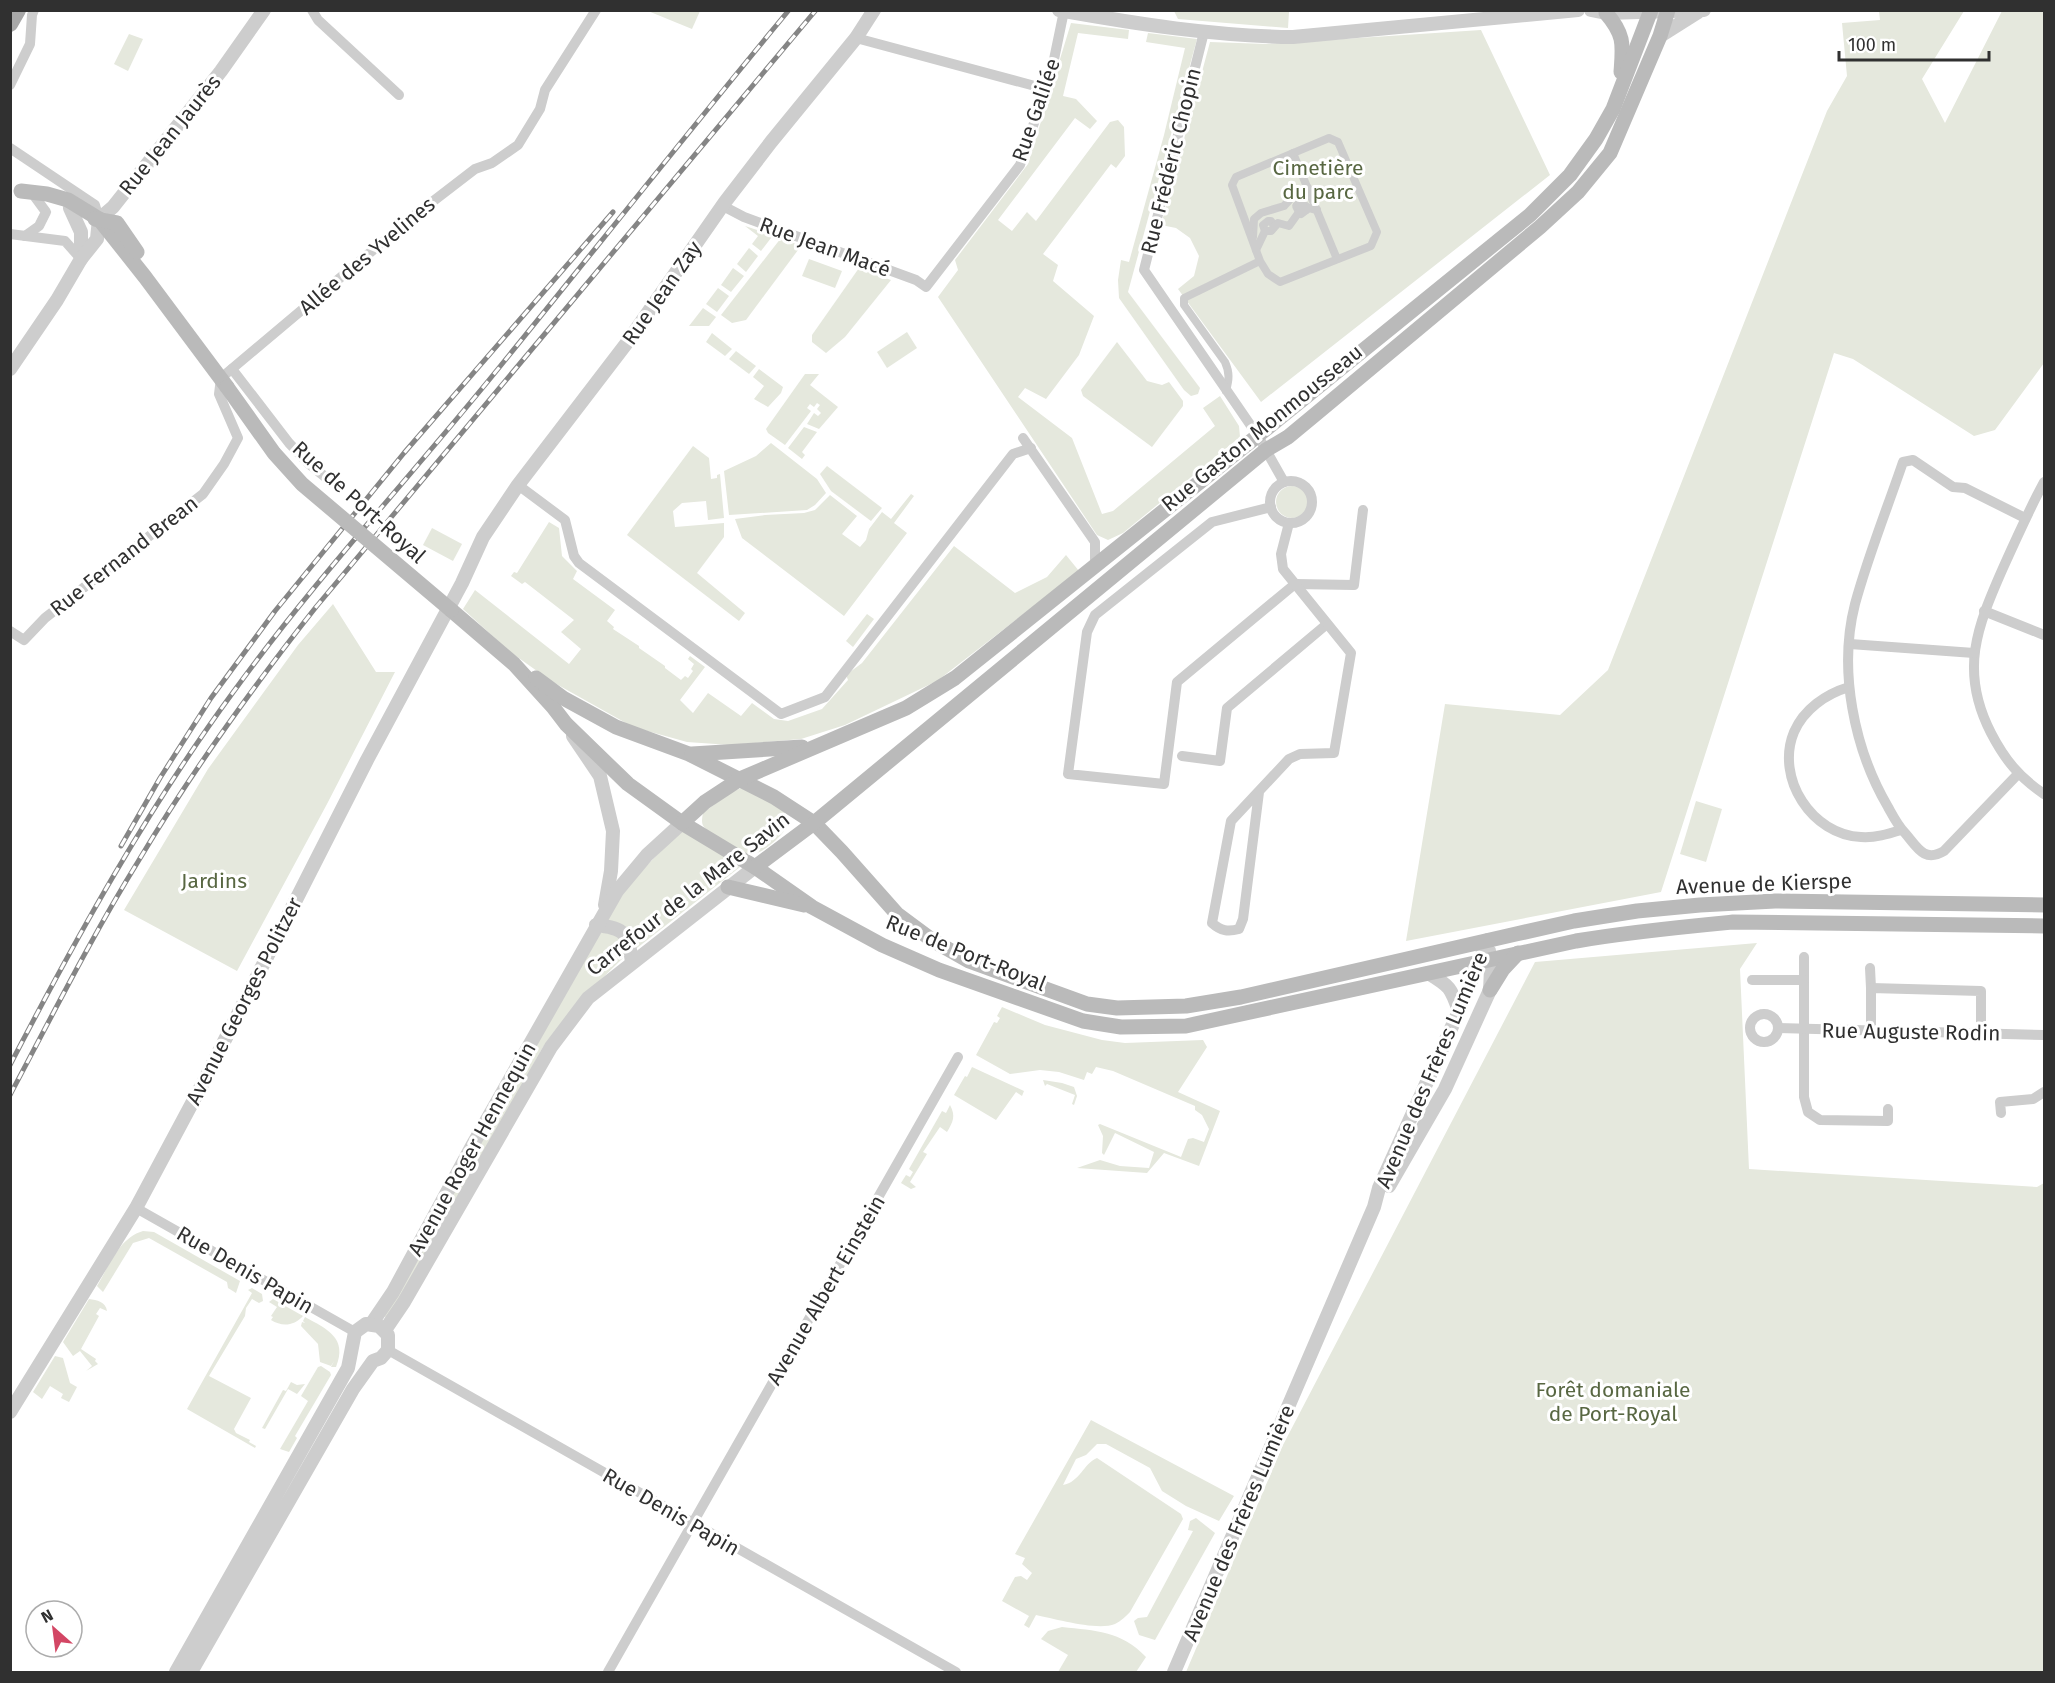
<svg xmlns="http://www.w3.org/2000/svg" width="2055" height="1683" font-family="'Fira Sans',sans-serif">
  <style>
    .green { fill: #e5e8dd }
    .lines { fill: none; stroke-linecap: round; stroke-linejoin: round }
    .pedestrian { stroke: #cdcdcd; stroke-width: 8 }
    .minor { stroke: #cdcdcd; stroke-width: 10 }
    .tertiary { stroke: #cdcdcd; stroke-width: 14 }
    .secondary { stroke: #bababa; stroke-width: 15 }
    .primary { stroke: #a8a8a8; stroke-width: 16 }
    .rail-casing { stroke: #858585; stroke-width: 5 }
    .rail { stroke: #fff; stroke-width: 3; stroke-dasharray: 9; stroke-linecap: butt }
    .secondary-bridge { stroke: #bababa; stroke-width: 15 }
    .labels { text-anchor: middle; stroke-width: 6; stroke-linejoin: round; paint-order: stroke }
    .street-label { font-size: 21px; fill: #303030; stroke: #fff }
    .park-label { font-size: 21px; fill: #586742; stroke: #fff }
  </style>
  <rect width="100%" height="100%" fill="#fff"/>
  <g class="green">
    <path d="M648,11H700L692,29Z"/>
    <path d="M1174,11H1282L1289,12L1288,28L1178,19Z"/>
    <path d="M1879,11H1964L1922,79L1945,123L2002,11H2044V363L1995,430L1974,436L1853,359L1834,353L1661,892L1406,941L1445,704L1560,715L1608,670L1827,111L1847,76L1842,23L1880,20Z"/>
    <path d="M1071,23L1129,30L1128,39L1078,33L1063,96L1076,99L1097,121L1090,129L1075,118L998,220L1012,231L1027,212L1036,221L1110,122L1118,120L1124,127L1125,156L1116,168L1111,164L1043,254L1058,265L1053,281L1094,316L1079,355L1046,399L1025,388L1018,397L1072,438L1102,514L1113,511L1215,426L1203,408L1220,396L1239,426L1240,437L1123,533L1108,540L1097,535L938,297L958,270L955,260L1028,164Z"/>
    <path d="M1481,30L1550,175L1261,402L1178,289L1194,276L1199,256L1190,238L1176,228L1161,225L1210,42L1266,44Z"/>
    <path d="M1148,33L1197,39L1128,292L1200,388L1198,394L1191,396L1184,390L1119,298L1118,280L1121,260L1129,262L1164,135L1185,48L1146,42Z"/>
    <path d="M129,34L143,39L128,71L114,64Z"/>
    <path d="M745,226L769,234L771,238L761,251L752,244L758,236Z"/>
    <path d="M781,238L801,246L746,320L732,323L721,315Z"/>
    <path d="M749,248L758,256L746,272L737,264Z"/>
    <path d="M809,259L842,271L835,288L802,276Z"/>
    <path d="M733,268L744,276L731,292L721,285Z"/>
    <path d="M859,268L891,280L845,337L826,353L812,342V335Z"/>
    <path d="M718,288L729,296L717,312L706,304Z"/>
    <path d="M703,308L716,317L709,326H689Z"/>
    <path d="M907,332L917,348L887,368L877,352Z"/>
    <path d="M712,333L732,349L725,356L706,342Z"/>
    <path d="M1117,342L1147,381L1162,385L1169,382L1183,401V406L1152,447L1083,396L1081,390Z"/>
    <path d="M736,351L756,366L749,374L729,359Z"/>
    <path d="M759,369L783,387L781,393L768,407L754,399L764,386L753,377Z"/>
    <path d="M805,374H819L810,385L838,407L819,429L807,424L814,413L818,416L821,413L817,409L820,405L817,403L814,407L810,404L807,408L811,411L785,445L768,433L766,429Z"/>
    <path d="M804,427L817,432L802,452L805,455L802,459L788,448Z"/>
    <path d="M771,443L817,479L826,493L815,505L807,510L729,515L724,471L756,456Z"/>
    <path d="M693,446L709,458L711,479L717,478V475L720,474L724,518L708,520L706,501L682,503L673,511L675,527L724,523V537L697,573L745,613L739,621L627,535Z"/>
    <path d="M827,466L882,508L871,521L831,491L820,474Z"/>
    <circle cx="1292" cy="502" r="16"/>
    <path d="M911,494L914,496L894,523L907,533L844,616L742,538L735,519L765,515L804,513L815,510L830,495L857,516L842,534L860,547L866,540L869,529L882,512L891,519Z"/>
    <path d="M549,522L559,528L562,556L577,571L573,579L615,610L607,621L614,627L613,629L639,646V648L665,666V668L681,680L685,676L688,678L693,671L691,669L694,664L688,659L690,656L705,667L680,700L693,713L708,693L741,716L752,703L774,719L788,721L822,709L848,680L846,675L862,663L954,546L1015,593L1047,577L1066,555L1079,571L937,681L845,725L801,739L730,745L687,742L633,727L551,681L509,651L463,609L475,590L569,664L581,649L561,632L574,620L525,582L522,584L511,576L514,572L517,573Z"/>
    <path d="M432,528L462,544L453,561L423,545Z"/>
    <path d="M333,604L376,672H395L327,804L237,971L124,910L208,769L298,645Z"/>
    <path d="M867,614L874,619L853,647L846,641Z"/>
    <path d="M741,788C755,790 783,806 790,820C788,831 766,852 753,854C744,856 710,835 704,827C701,823 702,818 703,813L730,793Z"/>
    <path d="M1696,801L1722,809L1706,862L1680,854Z"/>
    <path d="M682,829L740,867L637,948L605,921L631,882Z"/>
    <path d="M604,932L622,937L627,951L622,959L581,999L543,1047L390,1319L385,1317L382,1312L596,935Z"/>
    <path d="M1757,943L1740,969L1749,1169L2037,1187L2044,1183V1672H1186L1283,1445L1535,962Z"/>
    <path d="M1002,1007L1045,1025L1102,1040L1125,1043L1203,1040L1207,1047L1178,1092L1220,1111L1199,1166L1164,1153L1147,1173L1077,1168L1100,1160L1120,1166L1149,1168L1154,1152L1115,1133L1104,1155L1102,1153L1103,1136L1098,1125L1100,1124L1181,1157L1188,1139L1193,1138L1204,1142L1209,1129L1202,1115L1195,1110V1106L1113,1071L1096,1067L1092,1074L1087,1072L1084,1080L1059,1072L1040,1070L1010,1074L976,1055L994,1022L997,1023L1000,1018L997,1016Z"/>
    <path d="M972,1067L1024,1091L1022,1096L1016,1092L996,1120L954,1095L965,1076L967,1077Z"/>
    <path d="M1043,1080L1062,1083L1074,1087L1077,1096L1074,1105L1072,1104L1075,1095L1047,1084L1045,1086Z"/>
    <path d="M950,1105C956,1116 953,1122 947,1132L940,1127L923,1152L927,1154L910,1182L916,1187L911,1189L901,1183L906,1175L910,1177L913,1172L909,1169L942,1111L946,1113Z"/>
    <path d="M143,1231L154,1232L240,1281L236,1293L228,1288L227,1282L149,1238L133,1243L103,1292L97,1286C109,1266 119,1238 143,1231Z"/>
    <path d="M252,1288L262,1294L263,1301L259,1303L252,1299L246,1308L245,1316L209,1376L251,1398L234,1429L236,1433L250,1440L249,1442L256,1446L255,1448L187,1409L252,1293L248,1290Z"/>
    <path d="M89,1299C97,1300 106,1302 107,1311L100,1308L96,1314L99,1316L81,1349L96,1359L95,1361L98,1364L86,1371L92,1366L80,1351L73,1356L63,1342Z"/>
    <path d="M273,1299L303,1316C294,1326 282,1327 271,1320L273,1317L271,1316L277,1307L269,1302Z"/>
    <path d="M305,1317C327,1329 348,1338 336,1367H331L334,1361L331,1366L320,1362L318,1344L301,1326L302,1322L305,1323L303,1321Z"/>
    <path d="M55,1356L63,1358L70,1383L77,1387L69,1402L61,1398L63,1394L50,1386L42,1399L33,1392Z"/>
    <path d="M321,1366L330,1372L331,1375L295,1436L297,1438L289,1452L280,1449L308,1401L301,1396L318,1367Z"/>
    <path d="M291,1382L297,1385L305,1384L297,1394L288,1389L265,1429L262,1428L283,1390L286,1391Z"/>
    <path d="M1091,1420L1234,1496L1219,1521L1186,1506L1162,1491L1150,1468L1106,1444H1097L1086,1455L1076,1459L1063,1485C1080,1482 1083,1464 1097,1458L1181,1514L1183,1519L1130,1612C1126,1616 1121,1621 1115,1624C1097,1631 1056,1619 1036,1615L1029,1628L1024,1625L1029,1616L1002,1601L1015,1577L1021,1576L1027,1580L1032,1573L1022,1564L1025,1558L1015,1554Z"/>
    <path d="M1196,1518L1215,1533L1155,1640L1139,1635L1134,1621L1138,1618L1147,1617L1193,1531L1188,1530L1190,1521Z"/>
    <path d="M1062,1627C1096,1631 1120,1630 1146,1657L1136,1672H1058L1068,1655L1041,1639L1048,1631Z"/>
  </g>
  <g class="lines">
    <g class="pedestrian">
      <path d="M1293,153L1337,259"/>
      <path d="M1299,212L1296,206L1299,203L1306,206V210"/>
      <path d="M1265,231L1263,225L1268,221H1271L1274,226"/>
      <path d="M1253,237L1254,219L1261,213L1284,206L1293,196L1308,188"/>
      <path d="M1256,250L1265,231H1271L1278,223L1289,226L1299,212L1301,214L1309,208L1317,210"/>
      <path d="M1226,391C1229,380 1230,373 1225,362L1184,305V298L1260,261L1268,274L1280,282L1371,246L1377,232L1338,142L1329,138L1236,177L1232,185L1260,261"/>
    </g>
    <g class="minor">
      <path d="M312,10L318,20L399,95"/>
      <path d="M1204,32L1144,270L1258,436L1284,482"/>
      <path d="M856,38L1046,89"/>
      <path d="M10,85L30,44L32,15L34,10"/>
      <path d="M10,148L95,205L99,219"/>
      <path d="M723,206L744,217L916,280L926,287L1020,165L1052,69L1064,11"/>
      <path d="M10,234L65,241L81,259"/>
      <path d="M25,236L39,226L46,212L35,197"/>
      <path d="M232,369L289,443L308,463L329,480"/>
      <path d="M1023,438L1095,542V567"/>
      <circle cx="1291" cy="502" r="21"/>
      <path d="M2044,482C2029,510 2016,539 2003,568C1977,627 1959,671 1991,733C2005,760 2019,777 2044,794"/>
      <path d="M518,485L565,520L574,556L579,563L781,714L825,697L1013,454L1031,448"/>
      <path d="M1271,507L1212,522L1095,615L1087,632L1068,774L1164,784L1177,682L1295,584L1354,585L1363,510"/>
      <path d="M1984,611L2044,635"/>
      <path d="M10,631L24,640L45,618L203,494L224,464L238,438L219,394L221,378L410,219L475,169L492,163L518,145L540,109L545,90L596,10"/>
      <path d="M1850,644L1974,653"/>
      <path d="M1849,687C1826,694 1804,709 1794,732C1775,778 1812,835 1861,837C1875,838 1888,834 1901,830"/>
      <path d="M1182,756L1220,761L1227,708L1327,624"/>
      <path d="M2018,774L1944,851C1924,863 1917,847 1905,833C1898,826 1893,816 1888,807C1854,749 1838,670 1855,604C1868,556 1887,509 1903,462L1913,460L1953,487L1965,488L2025,518"/>
      <path d="M1259,792L1243,919L1239,929C1228,932 1221,931 1212,923L1231,821L1289,759L1300,754L1334,753L1351,653L1283,569L1281,554L1289,523"/>
      <path d="M1804,957V1097L1808,1112L1820,1120L1888,1121V1109"/>
      <path d="M1870,968L1871,988"/>
      <path d="M1752,980H1804"/>
      <circle cx="1764" cy="1028" r="14"/>
      <path d="M1778,1028L2044,1035"/>
      <path d="M1871,1032V988L1981,991V1033"/>
      <path d="M2001,1113L2000,1102L2033,1099L2044,1092"/>
      <path d="M136,1208L355,1332"/>
      <path d="M388,1350L956,1672"/>
      <path d="M608,1672L958,1057"/>
    </g>
    <g class="tertiary">
      <path d="M1059,10C1137,24 1214,36 1293,37L1578,10"/>
      <path d="M1591,10L1606,13L1704,10"/>
      <path d="M1660,36L1698,12"/>
      <path d="M70,208L81,232V259"/>
      <path d="M10,369L57,300L81,259L97,239L99,219L113,207L221,71L264,10"/>
      <path d="M573,736L600,776L613,831L611,871L605,905"/>
      <path d="M596,925C626,928 628,934 632,962"/>
      <path d="M1428,973C1450,986 1451,988 1459,1011"/>
      <path d="M1389,1186L1445,1089L1490,990L1491,969L1489,951"/>
      <path d="M372,1323L393,1292L472,1146L617,891L647,855L682,823"/>
      <path d="M385,1330L404,1302L551,1047L588,998L755,867"/>
      <path d="M10,1412L136,1208L205,1079L367,760L462,583L483,537L518,485L626,344L725,202L771,142L856,38L874,10"/>
      <path d="M176,1672L348,1368L355,1332L366,1324L379,1326L388,1335V1350L381,1358L373,1361L353,1389L191,1672"/>
      <path d="M1174,1672L1374,1207L1379,1188L1459,1011L1488,940"/>
    </g>
    <g class="secondary">
      <path d="M1606,13C1625,35 1623,45 1621,72"/>
      <path d="M21,191L47,194L68,200L99,219L145,277L227,387"/>
      <path d="M95,219L117,223L137,252"/>
      <path d="M451,610L514,664L553,707L566,724L628,784L682,823L755,867L812,907L882,945L939,970L1083,1021L1121,1027L1186,1026L1576,941C1628,932 1681,927 1733,922L2044,926"/>
      <path d="M536,678L563,698L616,727L689,754L774,797L814,823L842,852L897,914L932,940L969,961L1087,1004L1117,1008L1186,1006L1241,997L1516,934L1574,921L1637,911L1700,905L1775,901L2044,905"/>
      <path d="M692,754L802,747"/>
      <path d="M682,823L705,802L740,779L906,708L955,678L1276,421L1530,215L1570,175L1596,139L1613,109L1651,10"/>
      <path d="M755,867L814,823L1266,450L1288,437L1317,413L1540,227L1578,192L1610,153L1660,36L1668,10"/>
      <path d="M728,887L804,905"/>
      <path d="M1490,990L1503,969L1518,953"/>
    </g>
    <path class="primary" d="M10,24L18,10"/>
    <defs>
      <g id="rail">
        <path d="M121,846L160,778L211,698L275,611L404,453L613,212"/>
        <path d="M10,1065C77,936 148,808 234,691C313,582 404,484 489,380C589,257 688,132 789,10"/>
        <path d="M10,1095C52,1016 92,936 139,860C192,771 252,688 316,607L816,10"/>
      </g>
    </defs>
    <use href="#rail" class="rail-casing"/>
    <use href="#rail" class="rail"/>
    <path class="secondary-bridge" d="M227,387L274,453L302,484L451,610"/>
  </g>
  <g class="labels">
    <g class="street-label">
      <text transform="translate(1036 110) rotate(-71)" y="7">Rue Galilée</text>
      <text transform="translate(170 135) rotate(-51)" y="7">Rue Jean Jaurès</text>
      <text transform="translate(1171 161) rotate(-76)" y="7">Rue Frédéric Chopin</text>
      <text transform="translate(825 247) rotate(20)" y="7">Rue Jean Macé</text>
      <text transform="translate(367 256) rotate(-40)" y="7">Allée des Yvelines</text>
      <text transform="translate(662 293) rotate(-55)" y="7">Rue Jean Zay</text>
      <text transform="translate(1262 428) rotate(-39)" y="7">Rue Gaston Monmousseau</text>
      <text transform="translate(359 502) rotate(42)" y="7">Rue de Port-Royal</text>
      <text transform="translate(124 556) rotate(-38)" y="7">Rue Fernand Brean</text>
      <text transform="translate(1764 884) rotate(-2)" y="7">Avenue de Kierspe</text>
      <text transform="translate(688 894) rotate(-38)" y="7">Carrefour de la Mare Savin</text>
      <text transform="translate(966 953) rotate(22)" y="7">Rue de Port-Royal</text>
      <text transform="translate(244 1001) rotate(-63)" y="7">Avenue Georges Politzer</text>
      <text transform="translate(1911 1032) rotate(1)" y="7">Rue Auguste Rodin</text>
      <text transform="translate(1432 1070) rotate(-67)" y="7">Avenue des Frères Lumière</text>
      <text transform="translate(472 1149) rotate(-61)" y="7">Avenue Roger Hennequin</text>
      <text transform="translate(245 1270) rotate(30)" y="7">Rue Denis Papin</text>
      <text transform="translate(826 1290) rotate(-60)" y="7">Avenue Albert Einstein</text>
      <text transform="translate(671 1512) rotate(30)" y="7">Rue Denis Papin</text>
      <text transform="translate(1239 1523) rotate(-67)" y="7">Avenue des Frères Lumière</text>
    </g>
    <g class="park-label">
      <text x="1318" y="175">Cimetière<tspan x="1318" dy="24">du parc</tspan></text>
      <text x="214" y="888">Jardins</text>
      <text x="1613" y="1397">Forêt domaniale<tspan x="1613" dy="24">de Port-Royal</tspan></text>
    </g>
  </g>
  <rect width="2055" height="1683" fill="none" stroke="#303030" stroke-width="24"/>
  <g transform="translate(54 1629) rotate(332)"><circle r="28" fill="#ffffff" stroke="#acacac" stroke-width="1.5"/>
  <path d="M0-4.5L10 22L0 15L-10 22Z" fill="#d34664"/>
  <text y="-9" font-size="16" font-weight="bold" text-anchor="middle" fill="#303030">N</text>
  </g>
  <path d="M1839 51v9h150v-9" fill="none" stroke="#303030" stroke-width="3"/>
  <text x="1848" y="51" font-size="18" fill="#303030" stroke="#ffffff" stroke-width="4.5" paint-order="stroke">100 m</text>
</svg>
